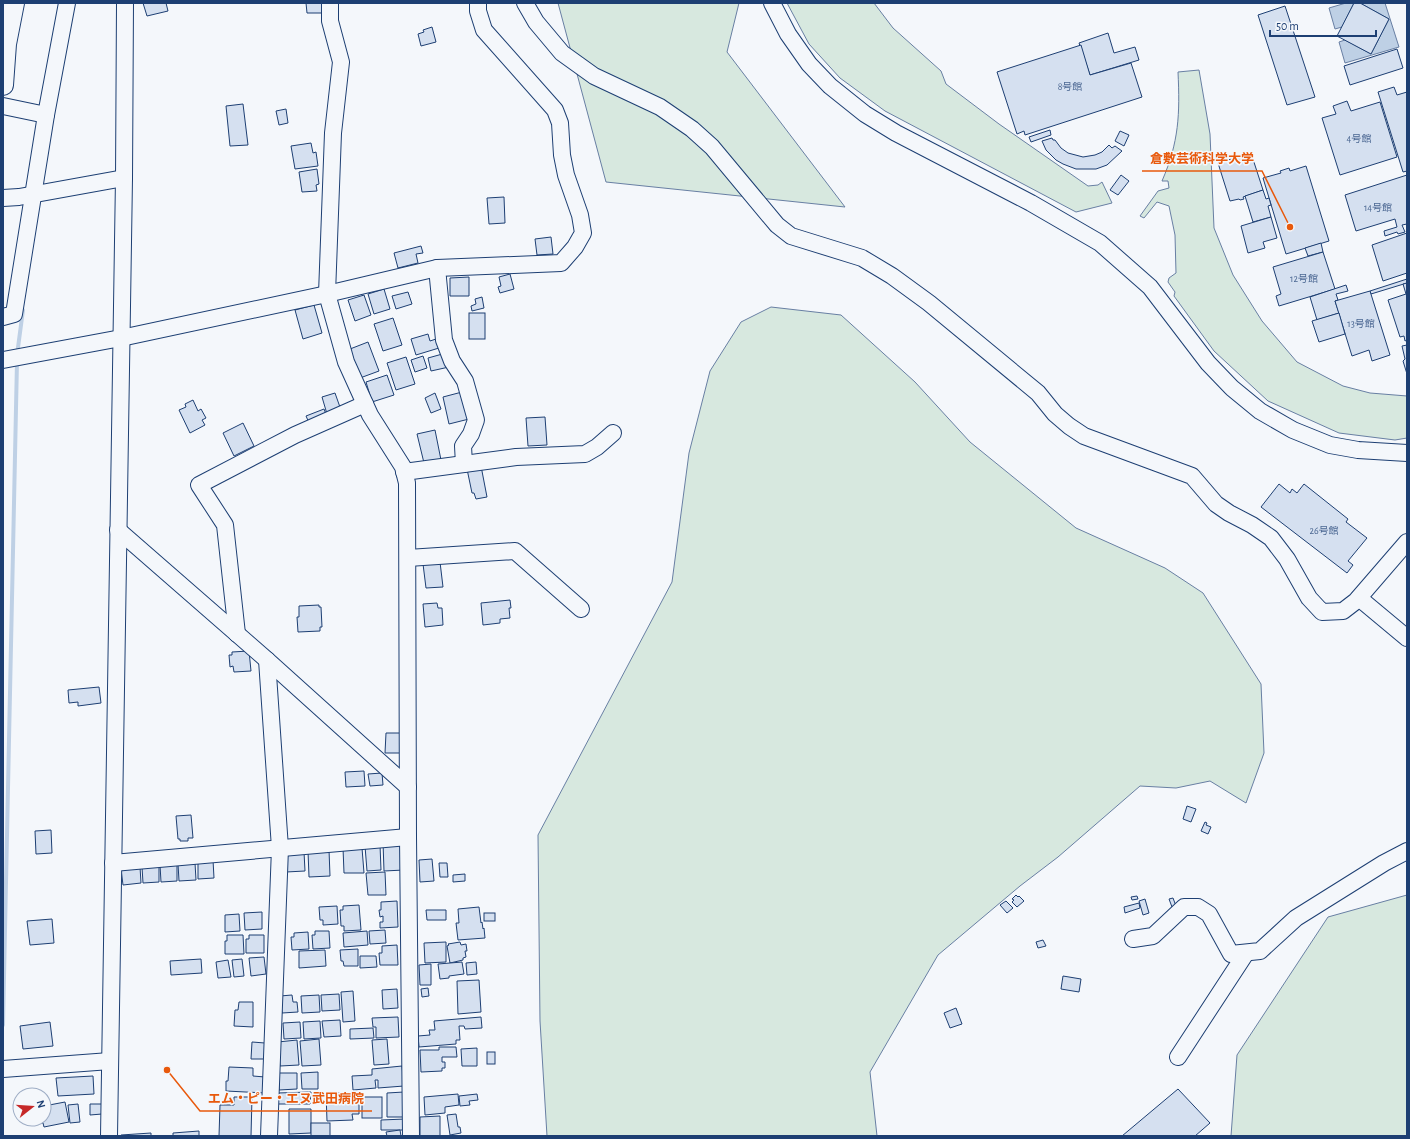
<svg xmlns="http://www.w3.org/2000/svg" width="1410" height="1139" font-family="'Alegreya Sans','Noto Sans JP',sans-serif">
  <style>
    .green { fill: #d7e8df; stroke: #687fa3 }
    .water { fill: #bed0e5; stroke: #687fa3 }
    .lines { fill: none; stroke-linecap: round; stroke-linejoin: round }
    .stream { stroke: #bed0e5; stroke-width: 4 }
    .building { fill: #d5e0f0; stroke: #1d3f73 }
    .minor-casing { stroke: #1d3f73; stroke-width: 18 }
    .major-casing { stroke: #1d3f73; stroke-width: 22 }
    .minor { stroke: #f4f7fb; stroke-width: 16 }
    .major { stroke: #f4f7fb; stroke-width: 20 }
    .labels { text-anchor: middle; stroke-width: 3; stroke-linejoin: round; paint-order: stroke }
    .number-label { font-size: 10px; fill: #4b6792 }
    .leader { fill: none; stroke: #e8590c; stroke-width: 1.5 }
    .callout-dot { fill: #e8590c; stroke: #f4f7fb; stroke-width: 1.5 }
    .callout-label { font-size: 13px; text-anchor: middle; font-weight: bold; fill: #e8590c; stroke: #f4f7fb; stroke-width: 3; stroke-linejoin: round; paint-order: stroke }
  </style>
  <rect width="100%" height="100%" fill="#f4f7fb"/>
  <g class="green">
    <path d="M558,3H739L727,52L845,207L606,182Z"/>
    <path d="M787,3H874L893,28L941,71L946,84L999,124L1088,186L1098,185L1102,182L1112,203L1076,212L885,111L840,78L809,44Z"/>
    <path d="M1199,70L1210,134L1214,228L1233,275L1262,321L1297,362L1343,386L1370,393L1407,396V438L1395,440L1339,433L1268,401L1214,351L1174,296L1175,292L1168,282L1169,278L1176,273L1175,235L1169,206L1157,202L1144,218L1140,216L1158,191L1169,188L1168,181H1162C1179,142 1180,114 1178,72Z"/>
    <path d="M771,307L841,315L915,382L970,442L1076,528L1165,568L1203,593L1261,684L1264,753L1246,803L1210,781L1176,788L1140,786L1058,857L1020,886L938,955L870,1072L877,1136H547L540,1021L538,835L672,582L689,453L710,371L741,322Z"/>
    <path d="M1407,895V1136H1231L1237,1055L1328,917Z"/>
  </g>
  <g class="water">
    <path d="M1346,3H1354L1342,27L1335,29L1329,8Z"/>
    <path d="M1360,3H1385L1399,47L1345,63L1339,42L1345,40L1371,54L1389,19Z"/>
  </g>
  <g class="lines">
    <g class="stream">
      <path d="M17,355L23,310"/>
      <path d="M3,1025L17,361"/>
    </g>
  </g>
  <g class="building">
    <path d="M143,3H166L168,11L147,16Z"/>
    <path d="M306,3H325V13H307Z"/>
    <path d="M1354,3H1360L1389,19L1371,54L1337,36Z"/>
    <path d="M1285,6L1315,97L1287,105L1258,15Z"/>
    <path d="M432,27L436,42L421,46L418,34L424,32L423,30Z"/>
    <path d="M1108,33L1114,53L1135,47L1139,60L1090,75L1079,43Z"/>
    <path d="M1081,45L1090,75L1131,63L1142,97L1025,135L1024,131L1017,134L997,72Z"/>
    <path d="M1397,49L1403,68L1350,85L1344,66Z"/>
    <path d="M1394,87L1397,95L1407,92V171L1403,172L1378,92Z"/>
    <path d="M1347,101L1351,111L1380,102L1397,157L1340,175L1322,118L1336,114L1333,106Z"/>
    <path d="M243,104L248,145L230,146L226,106Z"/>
    <path d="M286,109L288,123L279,125L276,111Z"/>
    <path d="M1050,130L1051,135L1031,142L1029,137Z"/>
    <path d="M1120,131L1129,135L1124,146L1115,141Z"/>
    <path d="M1052,138L1053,140H1055L1061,148L1068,153L1083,157L1095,155L1102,152L1109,145L1112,148L1115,146L1122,151L1107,165L1096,169H1076L1063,164L1056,160L1046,150L1042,141Z"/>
    <path d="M311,143L313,153L316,152L318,166L295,169L291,146Z"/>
    <path d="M1251,153L1263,190L1243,197L1244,199L1240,200L1239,199L1230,201L1218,163Z"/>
    <path d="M1306,166L1329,241L1286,254L1263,178L1281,173L1280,171L1289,168L1290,171Z"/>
    <path d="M317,169L319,184L316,185L317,191L302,192L299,172Z"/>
    <path d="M1121,175L1129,181L1118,195L1110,190Z"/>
    <path d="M1407,175V224L1402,225L1405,232L1398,234L1397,232L1385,236L1384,231L1397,227L1395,219L1356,231L1345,195Z"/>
    <path d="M1263,190L1266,199L1269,198L1271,205L1268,206L1271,217L1253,222L1245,196Z"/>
    <path d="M504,197L505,223L489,224L487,198Z"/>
    <path d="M1271,217L1277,238L1263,242L1265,248L1248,253L1241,226Z"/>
    <path d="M1407,233V273L1383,281L1372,245Z"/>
    <path d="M551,237L553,254L537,255L535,239Z"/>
    <path d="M1321,243L1323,252L1308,256L1305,248Z"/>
    <path d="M421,246L423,253L416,254L418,263L398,268L394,253Z"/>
    <path d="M1323,252L1335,289L1279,306L1276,296L1281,294L1273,267Z"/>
    <path d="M510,274L514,289L500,293L498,287L501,286L499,277Z"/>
    <path d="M469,277V296H450V278Z"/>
    <path d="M1407,279V283L1371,294L1370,291Z"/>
    <path d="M1407,283V340L1405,341L1404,336L1400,337L1388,300L1406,294L1403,284Z"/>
    <path d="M1346,285L1348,291L1336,294L1338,300L1335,301L1339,313L1317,320L1310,297Z"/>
    <path d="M384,289L390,309L374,314L368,294Z"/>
    <path d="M1370,291L1390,355L1372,361L1369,350L1352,356L1335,301Z"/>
    <path d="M408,292L412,304L396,309L392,296Z"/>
    <path d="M364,295L371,315L355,321L348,300Z"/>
    <path d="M482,297L484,308L472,311L471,306L476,304L475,299Z"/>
    <path d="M314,305L322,333L303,339L295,310Z"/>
    <rect x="469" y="313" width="16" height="26"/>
    <path d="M1339,313L1345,334L1319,342L1312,321Z"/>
    <path d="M393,318L402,345L383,351L374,324Z"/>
    <path d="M428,334L430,341L436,339L439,348L416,355L411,339Z"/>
    <path d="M368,342L379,371L360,378L350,349Z"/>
    <path d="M1407,345V374L1403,361L1405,359L1402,346Z"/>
    <path d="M446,353L449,367L431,371L428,358Z"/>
    <path d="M423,356L427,368L415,372L411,360Z"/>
    <path d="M406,357L415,384L396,390L387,363Z"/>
    <path d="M387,375L394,395L372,402L366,382Z"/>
    <path d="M462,392L469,419L449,424L443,397Z"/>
    <path d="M335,393L341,410L327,414L322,397Z"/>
    <path d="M435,393L441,409L431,413L425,398Z"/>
    <path d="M193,400L198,411L201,409L206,418L202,420L205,425L190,433L179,410L186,407L185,404Z"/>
    <path d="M324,409L328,419L310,425L306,416Z"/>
    <path d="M545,417L547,445L528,446L526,418Z"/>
    <path d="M243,423L254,446L234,456L223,433Z"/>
    <path d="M435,430L441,460L424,463L417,434Z"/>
    <path d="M481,466L487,497L476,499L474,493H472L467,469Z"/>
    <path d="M1279,484L1290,493L1292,489L1297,493L1304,484L1348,519L1346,522L1367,538L1348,561L1353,565L1347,573L1261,507Z"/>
    <path d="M440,562L443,587L426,588L423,564Z"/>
    <path d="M510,600L511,608H509L510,618L500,619V623L483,625L481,603Z"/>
    <path d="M437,603L438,608H442L443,625L425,627L423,604Z"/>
    <path d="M319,605V607H321L322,627H320V631L298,632L297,617H299V606Z"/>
    <path d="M249,651L251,671L234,672L233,666L230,667L229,655H232V652Z"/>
    <path d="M99,687L101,703L78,706V702L69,703L68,690Z"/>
    <path d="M386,733H402V753H385Z"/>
    <path d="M364,771L365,786L346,787L345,772Z"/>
    <path d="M382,773L383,785L370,786L368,774Z"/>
    <path d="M1187,806L1196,809L1191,822L1183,819Z"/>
    <path d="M191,815L193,838H188V841H180V839H178L176,816Z"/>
    <path d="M1205,822L1207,823L1206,825L1211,827L1208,834L1201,831Z"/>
    <path d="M51,830L52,853L36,854L35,831Z"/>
    <path d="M383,842H403L404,870L384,871Z"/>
    <path d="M380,845L381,870L367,871L365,846Z"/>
    <path d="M343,848H362L364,873H344Z"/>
    <path d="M329,850L330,876L309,877L308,851Z"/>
    <path d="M304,852L305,871L286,872L285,853Z"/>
    <path d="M432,859L434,881L420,882L419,860Z"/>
    <path d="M213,860L214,878L198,879V861Z"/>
    <path d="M195,863L196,880L179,881L178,864Z"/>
    <path d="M439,863H447L448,877H440Z"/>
    <path d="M177,864V881L161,882L160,865Z"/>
    <path d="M159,866V882L143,883L142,867Z"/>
    <path d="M140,867L141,883L123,885L121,869Z"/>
    <path d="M385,872L386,895H368L366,873Z"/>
    <path d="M465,874V881L453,882V875Z"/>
    <path d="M1016,895L1018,897L1019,896L1024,901L1017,907L1012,902L1014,900L1012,899Z"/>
    <path d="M1137,896L1138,899L1132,900L1131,897Z"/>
    <path d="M1173,898L1176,906L1172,907L1169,899Z"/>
    <path d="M1145,899L1149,913L1143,915L1139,901Z"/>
    <path d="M397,901L398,927L380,928V922H383V916L380,917L379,910H381V902Z"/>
    <path d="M1006,901L1013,908L1007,913L1000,905Z"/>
    <path d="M1139,903L1140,908L1125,913L1124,907Z"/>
    <path d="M359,905L361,930L344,931V926H341L340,910H343V906Z"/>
    <path d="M337,906L338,924L323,925V920H320L319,907Z"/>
    <path d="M479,907L481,923L482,922L483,929L484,928L485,938L458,940L456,923H459L458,909Z"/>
    <path d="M426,910H446V920H427Z"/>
    <path d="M262,912V929L245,930L244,913Z"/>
    <rect x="484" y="913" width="11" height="8"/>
    <path d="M239,914L240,931L225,932V915Z"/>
    <path d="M52,919L54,943L30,945L27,921Z"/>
    <path d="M385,930L386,943L370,944L369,931Z"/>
    <path d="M315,931H329L330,948L313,949L312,935H315Z"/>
    <path d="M367,931L368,945L344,947L343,933Z"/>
    <path d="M308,932L309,949L292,950L291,937H294V933Z"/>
    <path d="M227,935H243L244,954H225V941H227Z"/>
    <path d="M249,935H264V953H246V939H249Z"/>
    <path d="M1043,940L1046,946L1038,948L1036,942Z"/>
    <path d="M446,942V962L425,963L424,943Z"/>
    <path d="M460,942L461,945L466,944L467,951H465L466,957L463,958V960L450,963L447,946L449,945L448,944Z"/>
    <path d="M397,945L398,965H380L379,953H382V946Z"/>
    <path d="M358,949V966H344L343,961H341L340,950Z"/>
    <path d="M325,950L326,966L299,968V951Z"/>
    <path d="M360,956H376L377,967L360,968Z"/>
    <path d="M264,957L266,974L251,976L249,958Z"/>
    <path d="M201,959L202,973L171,975L170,961Z"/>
    <path d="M242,959L244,976L234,977L232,960Z"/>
    <path d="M228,960L231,977L218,978L216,962Z"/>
    <path d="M462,962L464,974L449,976V978L440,979L438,964Z"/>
    <path d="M476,962L477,974L467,975L466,963Z"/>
    <path d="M431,964V985H420L419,965Z"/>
    <path d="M1063,976L1081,979L1079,992L1061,989Z"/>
    <path d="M479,980L481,1012L458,1014L457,981Z"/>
    <path d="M428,988L429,996L422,997L421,989Z"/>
    <path d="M397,989L398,1008L383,1009L382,990Z"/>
    <path d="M353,991L355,1021L343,1022L341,992Z"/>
    <path d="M339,994L340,1010L322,1011L321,995Z"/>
    <path d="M292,995L293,1002H297L298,1012L282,1013L280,996Z"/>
    <path d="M319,995L320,1012L302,1013L301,996Z"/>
    <path d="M239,1002H253V1027L234,1026L235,1010H238Z"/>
    <path d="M956,1008L962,1024L950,1028L944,1013Z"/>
    <path d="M398,1017L399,1037L376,1038V1027H373L372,1018Z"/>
    <path d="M481,1017L482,1028L465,1029L464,1026H459L460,1040H456V1044L419,1047L418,1036L430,1035L429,1030H435L434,1021Z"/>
    <path d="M340,1020L341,1036L324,1037L322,1021Z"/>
    <path d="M320,1021L321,1038L304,1039L303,1022Z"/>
    <path d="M50,1022L53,1046L23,1049L20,1026Z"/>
    <path d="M300,1022L301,1038L284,1039L283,1023Z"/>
    <path d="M373,1028L374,1038L350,1039V1029Z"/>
    <path d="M319,1039L321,1065L302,1066L300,1041Z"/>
    <path d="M387,1039L389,1064L374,1065L372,1040Z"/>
    <path d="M297,1040L299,1065L280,1066L278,1042Z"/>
    <path d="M252,1042L265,1043V1059H251Z"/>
    <path d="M439,1047H456L457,1057H442V1062H445V1068H442V1071L421,1072L420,1050H439Z"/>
    <path d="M477,1048V1066H462L461,1049Z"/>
    <rect x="487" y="1052" width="8" height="12"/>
    <path d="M402,1066L404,1086L378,1088V1080H375L376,1088L353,1090L352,1076L372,1075V1069Z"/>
    <path d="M229,1067L253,1068V1076L265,1077V1093L226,1091V1081H228Z"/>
    <path d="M318,1072V1089H302L301,1073Z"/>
    <path d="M279,1073H297V1089L279,1090Z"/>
    <path d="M93,1076L94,1094L58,1096L56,1078Z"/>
    <path d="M1178,1089L1210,1123L1195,1136H1122Z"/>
    <path d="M311,1092L310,1104H278L277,1093Z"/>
    <path d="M404,1092L405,1117H387V1093Z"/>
    <path d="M326,1093H359V1114H352L353,1120L327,1121Z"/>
    <path d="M458,1094L459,1105L445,1107V1113L425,1115L424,1097Z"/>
    <path d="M477,1094L478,1100L469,1101L470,1105L460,1106L459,1096Z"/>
    <path d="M234,1097H252L251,1136H219L220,1105H234Z"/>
    <rect x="362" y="1097" width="20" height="21"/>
    <path d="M65,1102L69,1122L44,1127L43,1123H41L40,1119H44V1106Z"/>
    <path d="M78,1104L80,1122L70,1123L68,1105Z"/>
    <path d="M90,1104H102V1114L90,1115Z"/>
    <path d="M289,1109H311V1133L289,1134Z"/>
    <path d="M456,1114L458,1127H460L461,1133L450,1135L447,1115Z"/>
    <path d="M440,1116V1136H420V1117Z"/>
    <path d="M405,1119L406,1130H381V1120Z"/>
    <rect x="311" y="1123" width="19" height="13"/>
    <path d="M400,1130L401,1136H387L386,1132Z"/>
    <path d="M199,1131V1136H173V1133Z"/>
    <path d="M151,1133V1136H121V1135Z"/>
  </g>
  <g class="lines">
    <defs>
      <g id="minor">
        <path d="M330,3V21L341,62L333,133L327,294L346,362L370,415L403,467L407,483L408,837L411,1136"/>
        <path d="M525,3L536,22L562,53L594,76L660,107L692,129L712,147L777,225L791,236L862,258L892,276L929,303L1038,393L1055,414L1069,426L1084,436L1192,476L1216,504L1229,513L1252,525L1271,538L1287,559L1309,598L1322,612L1343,611L1356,601L1407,542"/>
        <path d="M772,3L788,34L809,64L830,86L865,114L896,133L1031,203L1100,243L1150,287L1208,363L1232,388L1260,411L1293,430L1330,445L1358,450L1407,453"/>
        <path d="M3,106L46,115"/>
        <path d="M3,198L19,197L124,178"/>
        <path d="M437,268L444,340L452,361L465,381L476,420L471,434L463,446L464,464"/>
        <path d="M3,317L14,314L46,115L67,3"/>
        <path d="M3,360L121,338L327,294L437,268L561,263L575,247L583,233L580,215L566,175L562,155L560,123L555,110L484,30L478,11V3"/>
        <path d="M404,472L516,457L585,454L597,447L613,433"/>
        <path d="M118,530L267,660L408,787"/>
        <path d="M408,558L515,551L581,609"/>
        <path d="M1359,598L1407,638"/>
        <path d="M237,634L225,525L199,485L295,435L365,404"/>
        <path d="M267,660L280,848L269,1136"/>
        <path d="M113,863L408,837"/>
        <path d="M1133,939L1153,936L1184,907H1198L1209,914L1231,954L1260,951L1296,918L1384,863L1407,851"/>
        <path d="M1178,1057L1246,953"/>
        <path d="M3,1069L110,1061"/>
        <path d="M109,1136L124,178L125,3"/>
      </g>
      <path id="major" d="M3,85L6,44L14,3"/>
    </defs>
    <use href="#minor" class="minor-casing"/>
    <use href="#major" class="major-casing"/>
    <use href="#minor" class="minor"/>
    <use href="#major" class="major"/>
  </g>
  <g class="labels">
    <g class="number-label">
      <text x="1070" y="90">8号館</text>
      <text x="1359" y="142">4号館</text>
      <text x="1378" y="211">14号館</text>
      <text x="1304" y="282">12号館</text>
      <text x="1361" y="327">13号館</text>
      <text x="1324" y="534">26号館</text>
    </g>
  </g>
  <path class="leader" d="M1290 227L1262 171H1142M167 1070L200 1111H372"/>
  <g class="callout-dot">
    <circle cx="1290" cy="227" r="4"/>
    <circle cx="167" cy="1070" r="4"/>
  </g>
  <g class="callout-label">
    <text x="1202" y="163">倉敷芸術科学大学</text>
    <text x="286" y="1103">エム・ピー・エヌ武田病院</text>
  </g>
  <rect width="1410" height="1139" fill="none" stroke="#1d3f73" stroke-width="8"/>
  <g transform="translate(32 1107) rotate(73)"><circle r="19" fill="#f4f7fb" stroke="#9eadc5"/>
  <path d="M0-3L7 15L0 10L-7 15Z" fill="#c62828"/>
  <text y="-6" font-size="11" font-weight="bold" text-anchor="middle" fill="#1d3f73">N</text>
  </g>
  <path d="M1270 30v6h106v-6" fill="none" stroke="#1d3f73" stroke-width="2"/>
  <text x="1276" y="30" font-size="12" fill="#1d3f73" stroke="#f4f7fb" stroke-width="3" paint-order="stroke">50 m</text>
</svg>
